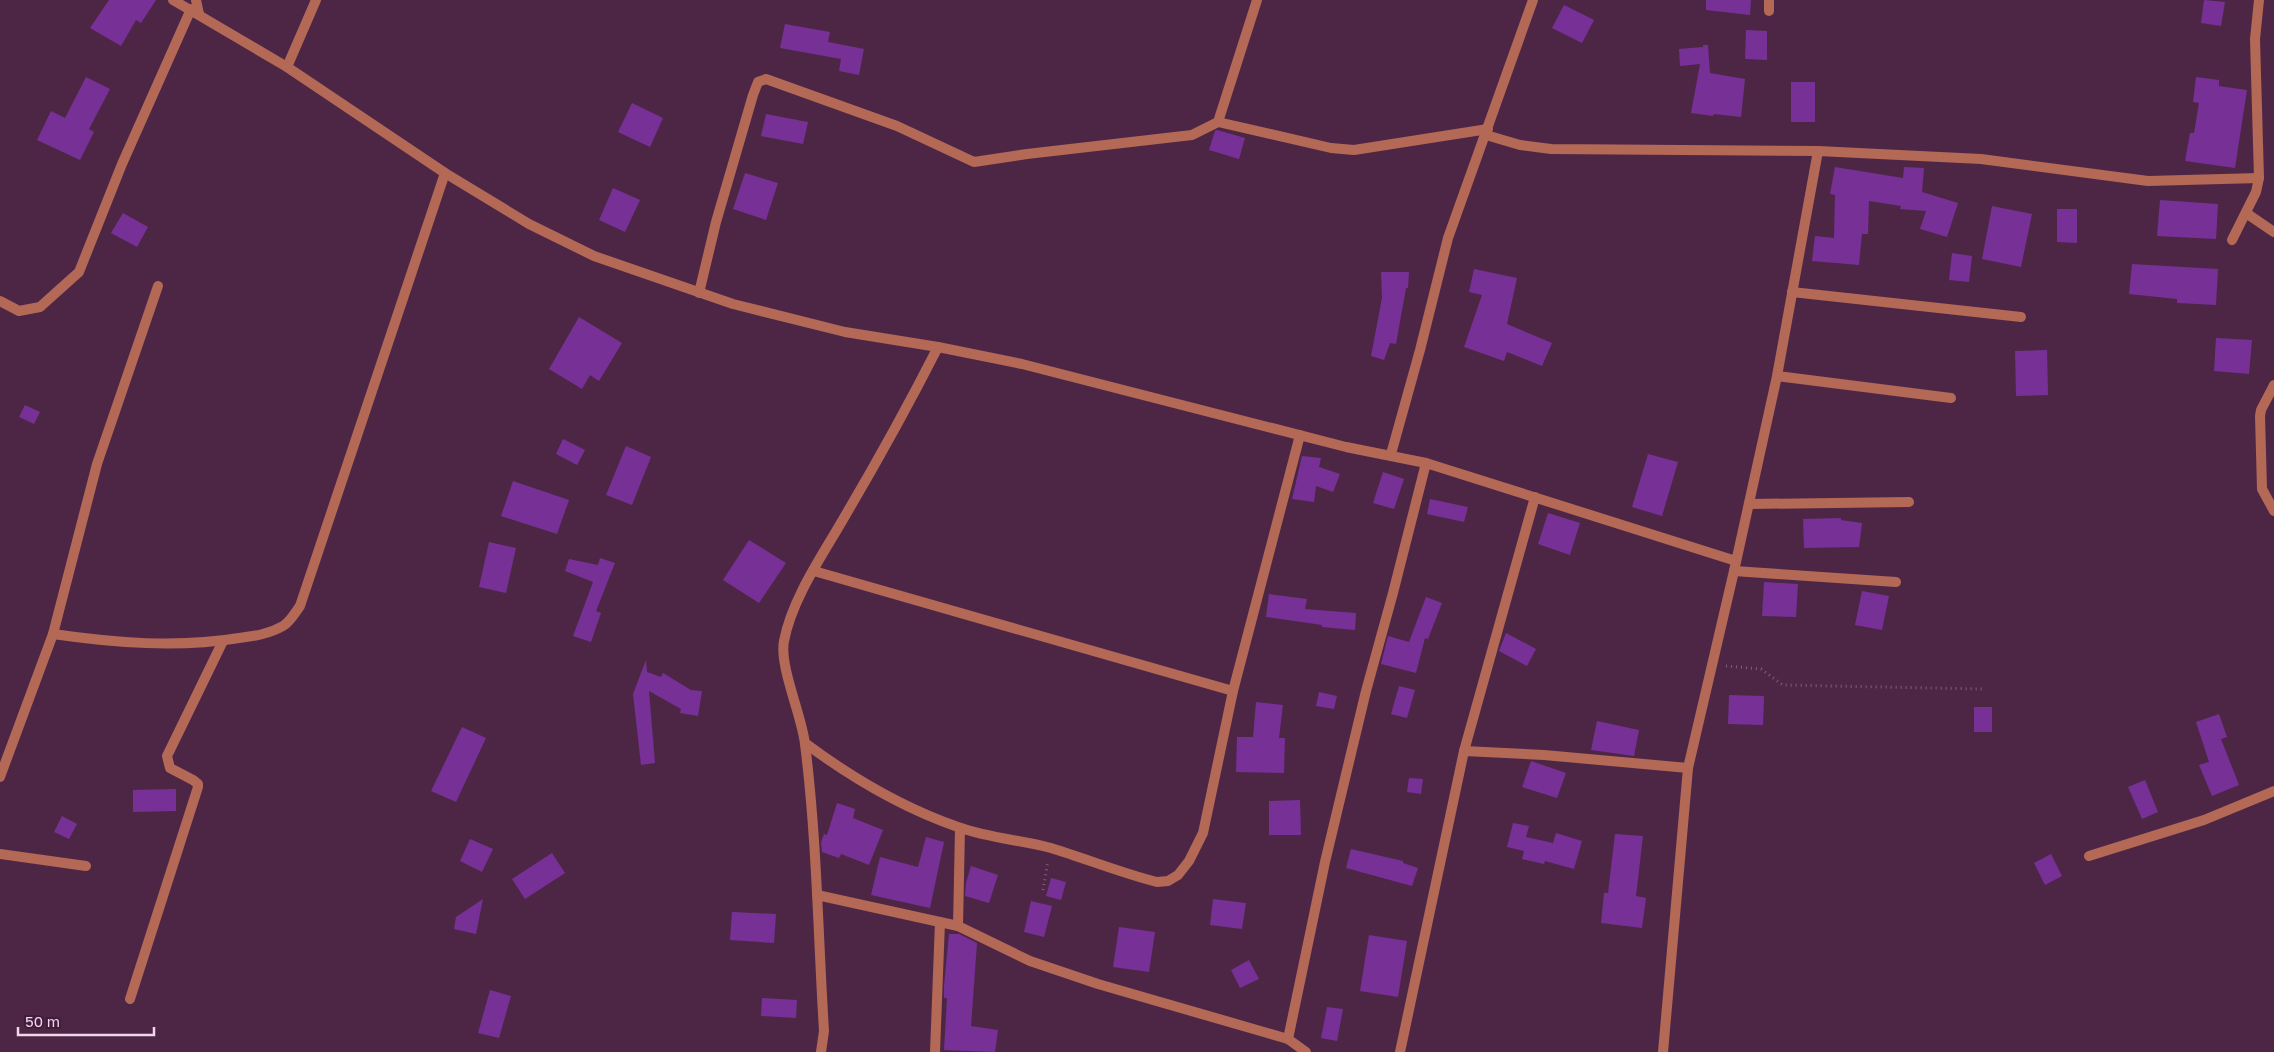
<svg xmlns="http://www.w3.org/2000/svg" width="2274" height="1052" font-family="'Golos Text',sans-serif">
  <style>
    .building { fill: #773096 }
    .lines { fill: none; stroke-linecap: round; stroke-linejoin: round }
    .path { stroke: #805d79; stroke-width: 3; stroke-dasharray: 1 4; stroke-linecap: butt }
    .street { stroke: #b46856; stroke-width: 10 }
  </style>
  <rect width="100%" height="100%" fill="#4d2646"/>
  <g class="building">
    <path d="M109,0H156L141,23L136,20L121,46L90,28Z"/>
    <path d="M1706,0H1751L1750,15L1706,10Z"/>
    <path d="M2204,0L2225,2L2221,26L2201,23Z"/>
    <path d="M1564,5L1594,20L1582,43L1552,28Z"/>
    <path d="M785,24L830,32L828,42L864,49L859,75L839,71L841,59L780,48Z"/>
    <path d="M1746,30L1767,31V60L1745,59Z"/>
    <path d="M1703,45H1708L1710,73L1745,79L1741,117L1714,114L1713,116L1691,113L1700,64L1680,66L1679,49L1703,47Z"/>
    <path d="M86,77L110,89L89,129L94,132L80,160L37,140L51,111L65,118Z"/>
    <path d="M2196,77L2219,80V86L2247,90L2235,168L2185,161L2190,133H2194L2199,103L2193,102Z"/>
    <rect x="1791" y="82" width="24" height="40"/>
    <path d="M632,103L663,118L650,147L618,132Z"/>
    <path d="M766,114L808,122L803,144L761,136Z"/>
    <path d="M1217,130L1245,138L1239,159L1209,150L1215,131Z"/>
    <path d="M1835,167L1903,178L1904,167L1924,168L1922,192L1958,203L1947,237L1920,229L1926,211L1900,209L1901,206L1869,201L1868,234H1862L1859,265L1812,261L1815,236L1834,238L1835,195L1830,194Z"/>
    <path d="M745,173L778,183L766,220L733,209Z"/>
    <path d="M613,188L640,200L625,232L599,220Z"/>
    <path d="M2160,200L2218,204L2216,239L2157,236Z"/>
    <path d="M1992,206L2032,214L2021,267L1982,259Z"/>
    <path d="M2057,209H2077V243L2057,242Z"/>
    <path d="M123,213L148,227L137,247L111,233Z"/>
    <path d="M1952,253L1972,256L1969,282L1949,280Z"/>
    <path d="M2132,264L2218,269L2216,305L2177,303V299L2129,294Z"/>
    <path d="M1474,269L1517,278L1507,324L1552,343L1542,366L1507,352L1504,361L1464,347L1482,295L1469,292Z"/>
    <path d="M1381,272H1409L1408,288H1406L1396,344L1390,343L1384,360L1371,356L1382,298Z"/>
    <path d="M579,317L622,343L599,381L590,375L582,389L549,369Z"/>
    <path d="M2216,338L2252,340L2249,374L2214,371Z"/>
    <path d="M2047,350L2048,395L2016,396L2015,351Z"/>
    <path d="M25,405L40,412L34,424L19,417Z"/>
    <path d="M563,439L585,450L577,465L556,454Z"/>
    <path d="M626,446L651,457L632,505L606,495Z"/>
    <path d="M1648,454L1678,462L1662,516L1632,507Z"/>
    <path d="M1302,456L1321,458L1319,467L1340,474L1333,492L1316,486L1314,502L1292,499Z"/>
    <path d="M1383,472L1404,479L1394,509L1373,503Z"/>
    <path d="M513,481L569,500L557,534L501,516Z"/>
    <path d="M1430,499L1468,507L1464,522L1427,514Z"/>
    <path d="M1548,513L1580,523L1570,555L1538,544Z"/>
    <path d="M1841,518V520L1862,523L1859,547L1804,548L1803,519Z"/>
    <path d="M749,540L786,563L759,603L723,580Z"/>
    <path d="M489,542L516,548L506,593L479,587Z"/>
    <path d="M600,558L615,563L596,611L601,613L591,642L573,636L593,582L565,571L569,559L598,565Z"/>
    <path d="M1764,582L1798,584L1796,617L1762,616Z"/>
    <path d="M1862,591L1889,596L1882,630L1855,625Z"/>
    <path d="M1269,594L1307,599L1305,609L1356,613L1355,630L1322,627V625L1266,617Z"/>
    <path d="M1426,597L1442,603L1428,639L1425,638L1416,673L1381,664L1388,636L1409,642Z"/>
    <path d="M1506,633L1536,649L1527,666L1499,651Z"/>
    <path d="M646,660L647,672L661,677L663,673L691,690L702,691L698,716L680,713L681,709L649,691L655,763L641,765L633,694Z"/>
    <path d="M1399,686L1415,690L1407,718L1391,714Z"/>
    <path d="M1319,692L1337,696L1334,709L1316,706Z"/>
    <path d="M1729,695L1764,696L1763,725L1728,724Z"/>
    <path d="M1256,702L1283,705L1279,738H1285L1284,773L1236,772L1237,737H1253Z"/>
    <rect x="1974" y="707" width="18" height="25"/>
    <path d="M2219,714L2227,737L2221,739L2239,785L2212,796L2199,765L2209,762L2196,722Z"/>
    <path d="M1597,721L1639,730L1634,756L1591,750Z"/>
    <path d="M462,727L486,738L456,802L431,791Z"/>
    <path d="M1531,761L1566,773L1557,798L1522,787Z"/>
    <path d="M1409,778L1423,779L1421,794L1407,792Z"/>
    <path d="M2145,780L2158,812L2142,819L2128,787Z"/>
    <path d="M176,789V811L133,812V790Z"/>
    <path d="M1300,800L1301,835H1269V801Z"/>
    <path d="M837,803L855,809L853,818L883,830L869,865L841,854L839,858L822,852L821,842L824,834L827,835Z"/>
    <path d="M62,816L77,824L69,839L54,832Z"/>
    <path d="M1513,823L1529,826L1526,837L1553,843L1556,833L1582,841L1574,869L1545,861L1544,864L1522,859L1524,851L1507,847Z"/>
    <path d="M1615,834L1643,836L1636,896L1646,898L1642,928L1601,923L1604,893H1608Z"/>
    <path d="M926,837L944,842L930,908L871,895L880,857L918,867Z"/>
    <path d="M470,839L493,849L482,872L460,861Z"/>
    <path d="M1351,849L1403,861V863L1418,868L1412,886L1346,868Z"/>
    <path d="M552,853L565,873L525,899L512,879Z"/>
    <path d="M2051,854L2062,876L2045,885L2034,863Z"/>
    <path d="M971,866L998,875L989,903L965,896L966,883Z"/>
    <path d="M1051,878L1066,882L1061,900L1046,896Z"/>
    <path d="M483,899L476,934L454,929L456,917Z"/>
    <path d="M1213,899L1246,903L1242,929L1210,925Z"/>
    <path d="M1031,901L1052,906L1044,937L1024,932Z"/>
    <path d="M732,912L776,914L774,943L730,940Z"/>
    <path d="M1119,927L1155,932L1149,972L1113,967Z"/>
    <path d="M949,934H959L977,943L971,1026L998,1030L995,1052L944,1050L947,998H944V986Z"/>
    <path d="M1369,935L1407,941L1398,997L1360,991Z"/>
    <path d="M1249,960L1259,979L1240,988L1231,970Z"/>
    <path d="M490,990L511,996L499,1038L478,1033Z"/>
    <path d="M762,998L797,1000L796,1018L761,1016Z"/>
    <path d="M1327,1007L1343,1009L1337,1041L1321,1038Z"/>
  </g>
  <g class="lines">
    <g class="path">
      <path d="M1726,666L1761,669L1783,685L1982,689"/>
      <path d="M1043,890L1048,861"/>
    </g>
    <g class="street">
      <path d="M173,0L287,67L445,173L529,224L594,256L733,304L845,332L938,347L1022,364L1346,447L1426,463L1736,561"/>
      <path d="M196,0L199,14"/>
      <path d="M1769,11V0"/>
      <path d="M287,67L316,0"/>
      <path d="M1218,122L1331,148L1354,150L1488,129"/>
      <path d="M1486,135L1520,145L1551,149L1818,151L1981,159L2148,181L2259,178"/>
      <path d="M2246,213L2274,232"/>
      <path d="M2232,240L2256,192L2259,178L2255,39L2259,0"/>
      <path d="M1792,292L2021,317"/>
      <path d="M699,293L716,222L753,95L758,82L766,79L897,126L974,162L1027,154L1192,135L1218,122L1257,0"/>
      <path d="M0,301L19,311L40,307L79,272L122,164L191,9"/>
      <path d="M1777,376L1951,398"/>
      <path d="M2274,385L2261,410L2260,416L2262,489L2274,511"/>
      <path d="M1391,454L1420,350L1448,238L1533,0"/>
      <path d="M1749,504L1909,502"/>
      <path d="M814,571L1233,691"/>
      <path d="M1734,571L1896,582"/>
      <path d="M53,634C115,643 178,648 239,638C255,636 269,634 283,626C290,622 295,613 300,606L445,173"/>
      <path d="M805,743C852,778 903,808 958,827C988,838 1021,840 1051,848C1087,859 1121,873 1157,882L1168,881L1178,875L1189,861L1203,833L1233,691L1300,435"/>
      <path d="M1464,751L1544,755L1688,768"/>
      <path d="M0,777L53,634L97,464L158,286"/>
      <path d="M0,854L86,866"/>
      <path d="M2089,856L2204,820L2274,791"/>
      <path d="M817,895L958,926L1030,961L1098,984L1288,1039L1306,1052"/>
      <path d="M958,926L960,828"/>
      <path d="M130,999L198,787V784L193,780L170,768L167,756L223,641"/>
      <path d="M1288,1039L1325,862L1366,691L1393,593L1426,463"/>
      <path d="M821,1052L824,1031C818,936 817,839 805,744C802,716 779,666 784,641C792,598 824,553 845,516C878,460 909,404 938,347"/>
      <path d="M935,1052L940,922"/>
      <path d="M1400,1052L1464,751L1535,497"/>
      <path d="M1663,1052L1688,768L1734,571L1777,376L1818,151"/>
    </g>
  </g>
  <path d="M18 1027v8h136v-8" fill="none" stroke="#f0d7ea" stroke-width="2.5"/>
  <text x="25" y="1027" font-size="15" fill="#f0d7ea" stroke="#421c3b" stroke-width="4" paint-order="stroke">50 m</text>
</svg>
